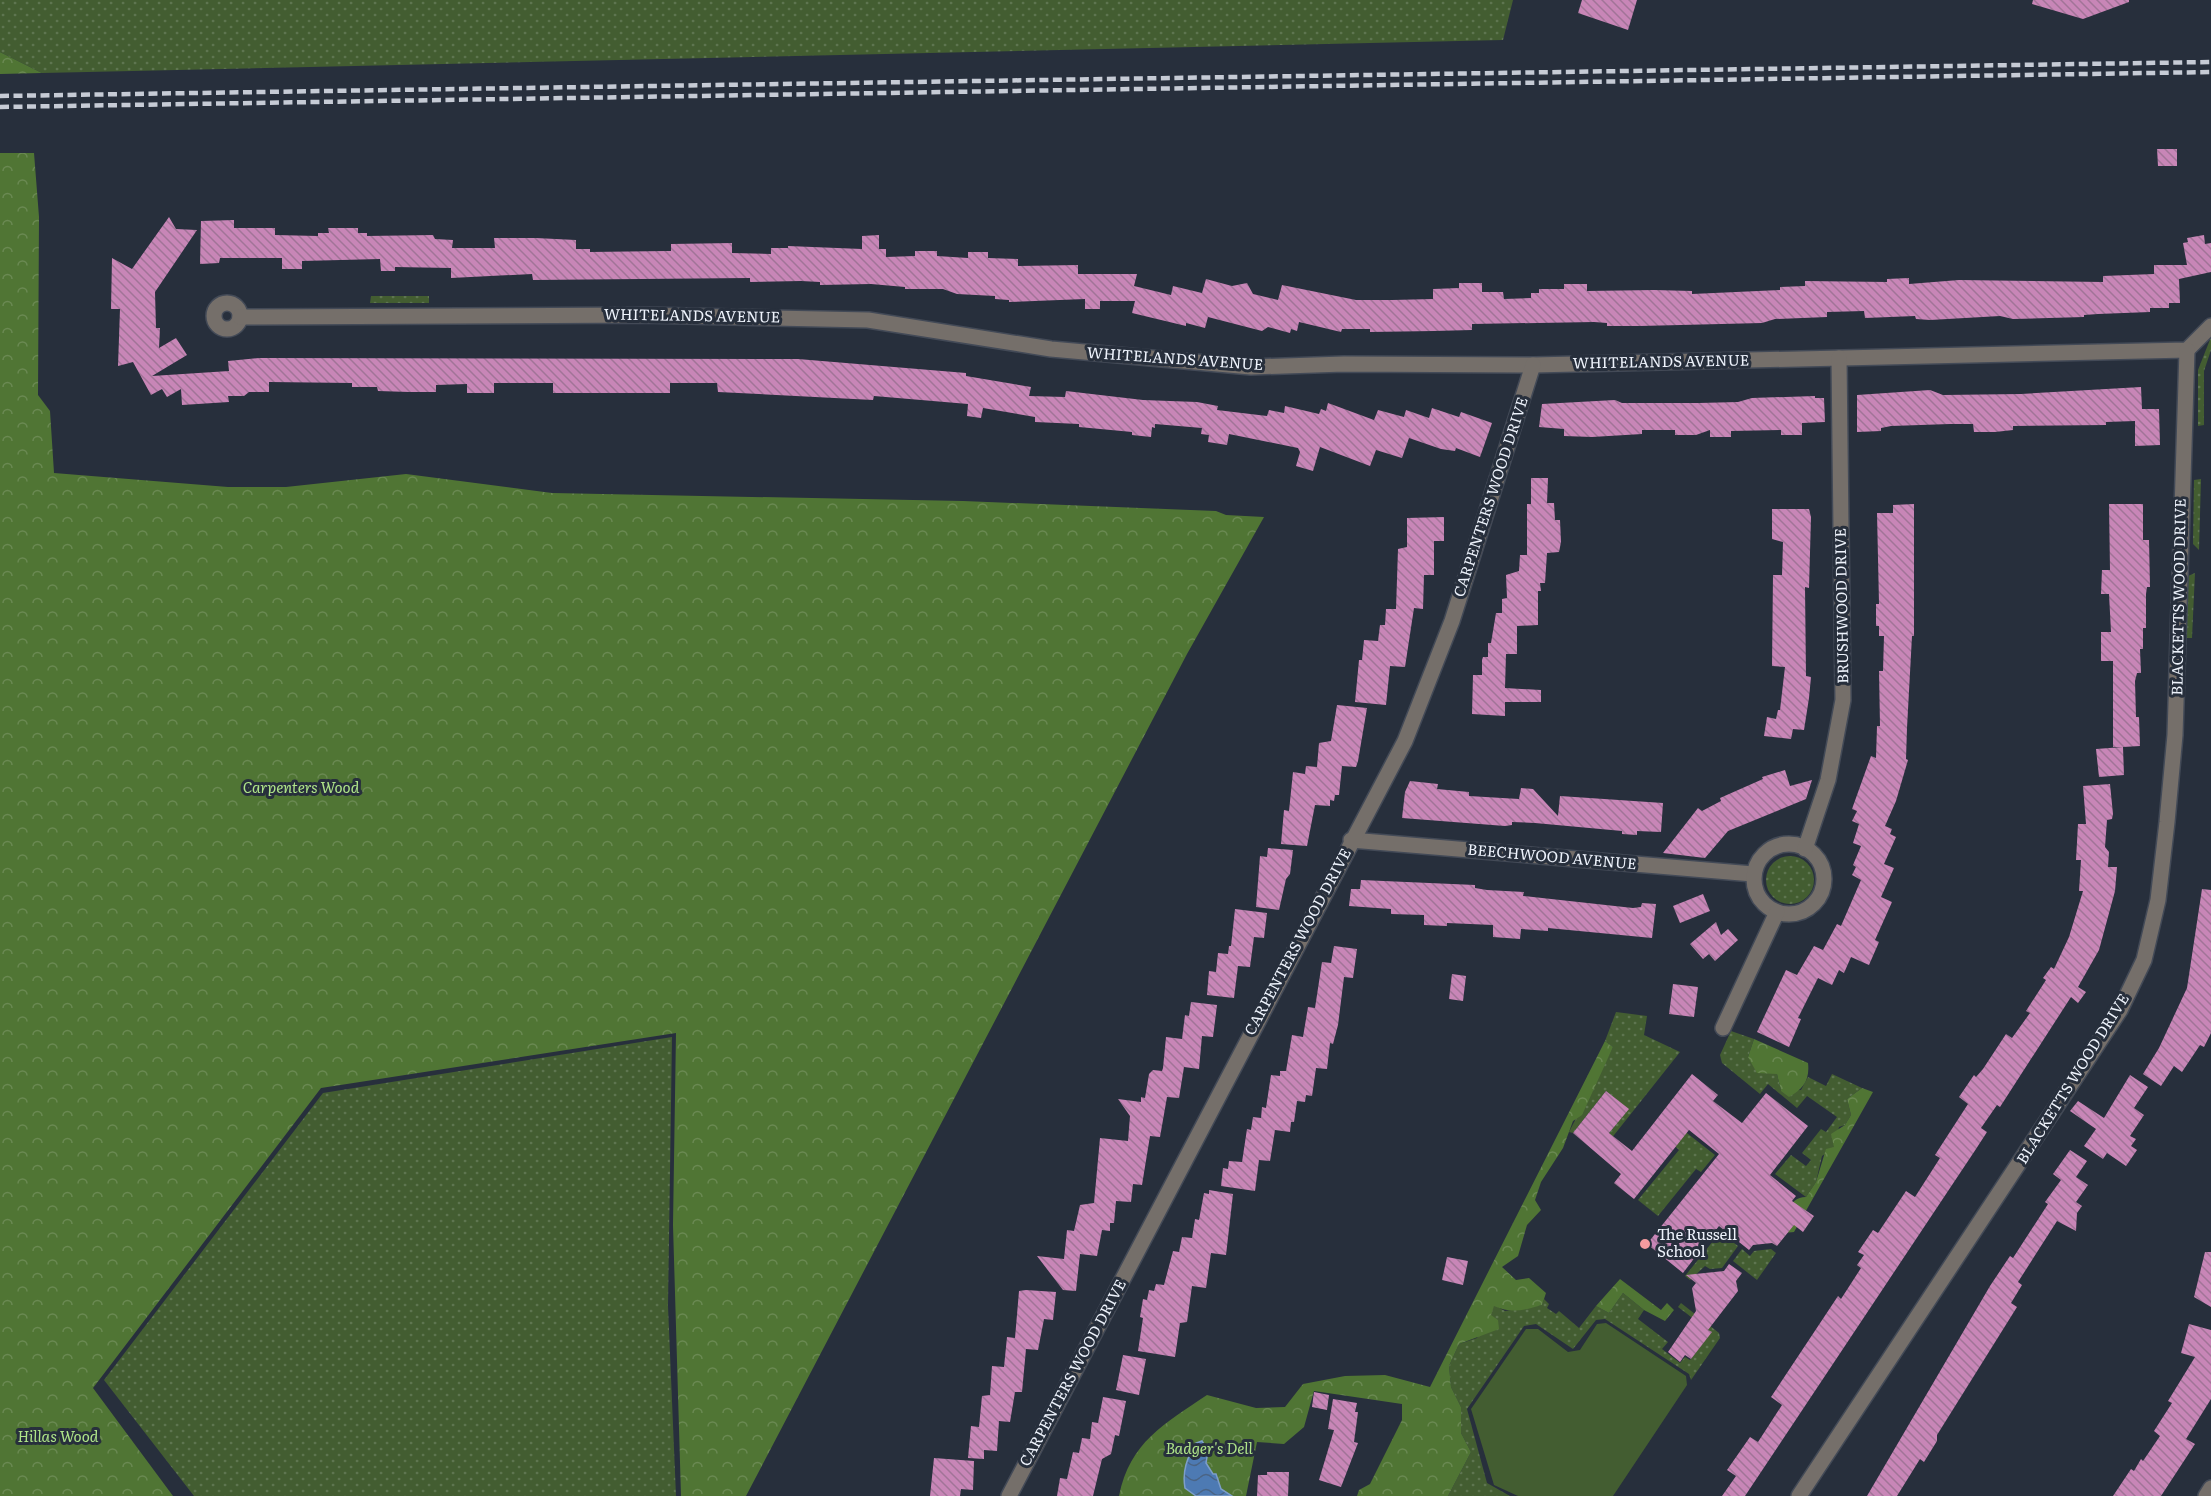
<svg xmlns="http://www.w3.org/2000/svg" width="2211" height="1496" font-family="Literata,serif">
  <style>
    .green { fill: url(#green-dots) }
    .forest { fill: url(#forest-crowns) }
    .pitch { fill: #435d31 }
    .water { fill: url(#water-waves); stroke: #7d9ec9; stroke-width: 1.5 }
    .building { fill: url(#building-back-hatch) }
    .lines { fill: none; stroke-linecap: round; stroke-linejoin: round }
    .minor-casing { stroke: #434a57; stroke-width: 18 }
    .minor { stroke: #756f6a; stroke-width: 15 }
    .rail { stroke: #c6cbd5; stroke-width: 4.5; stroke-dasharray: 9 4.5; stroke-linecap: butt }
    .poi-dot { fill: #f59b9f; stroke: #272f3c; stroke-width: 2 }
    .labels { text-anchor: middle; stroke-width: 6; stroke-linejoin: round; paint-order: stroke }
    .street-label { font-size: 15px; fill: #eef3fc; stroke: #272f3c }
    .park-label { font-size: 15px; font-style: italic; fill: #afe589; stroke: #272f3c }
    .poi-label { font-size: 15px; fill: #eef3fc; stroke: #272f3c; text-anchor: start }
  </style>
  <defs>
    <pattern id="green-dots" width="8" height="8" patternUnits="userSpaceOnUse" patternTransform="scale(1.5)"><rect width="8" height="8" fill="#435d31"/><path d="M2 2h.1M6 6h.1" fill="none" stroke="#5e7550" stroke-width="1.8" stroke-linecap="round"/></pattern>
    <pattern id="forest-crowns" width="20" height="18" patternUnits="userSpaceOnUse" patternTransform="scale(1.5)"><rect width="20" height="18" fill="#507534"/><path d="M2 6a3 3 0 1 1 6 0M12 15a3 3 0 1 1 6 0" fill="none" stroke="#6a8952"/></pattern>
    <pattern id="water-waves" width="16" height="10" patternUnits="userSpaceOnUse" patternTransform="scale(1.5)"><rect width="16" height="10" fill="#4d7ab3"/><path d="M0 5q4-4 8 0t8 0" fill="none" stroke="#4a6485"/></pattern>
    <pattern id="building-back-hatch" width="6" height="6" patternUnits="userSpaceOnUse" patternTransform="scale(1.5)"><rect width="6" height="6" fill="#c886b7"/><path d="M-1 5l2 2M0 0l6 6M5-1l2 2" fill="none" stroke="#a17497"/></pattern>
  </defs>
  <rect width="100%" height="100%" fill="#272f3c"/>
  <g class="green">
    <path d="M0,0H1513L1503,40L42,73L0,52Z"/>
    <path d="M371,296H429V303H370Z"/>
    <path d="M2211,337V350L2204,371V425L2198,426V370Z"/>
    <path d="M2201,479L2199,550L2193,544L2194,480Z"/>
    <path d="M2195,573L2192,638H2186L2188,576Z"/>
    <circle cx="1790" cy="880" r="24"/>
    <path d="M1616,1012L1647,1016L1644,1035L1680,1052L1599,1154L1595,1151L1628,1109L1606,1091L1573,1133L1569,1132L1613,1047L1605,1041Z"/>
    <path d="M1731,1031L1754,1039L1748,1057L1777,1074L1781,1091L1801,1090L1808,1077L1826,1086L1832,1074L1862,1088L1847,1099L1851,1115L1845,1125L1839,1127L1834,1148L1822,1156L1816,1182L1806,1197L1775,1174L1791,1155L1806,1166L1811,1160L1802,1153L1821,1129L1826,1132L1837,1117L1807,1096L1797,1108L1768,1084L1760,1094L1722,1063L1720,1055Z"/>
    <path d="M672,1037L668,1306L676,1496H194L104,1380L323,1093Z"/>
    <path d="M1683,1130L1715,1155L1701,1172L1696,1169L1658,1216L1638,1200L1679,1150L1672,1143Z"/>
    <path d="M1730,1220L1737,1238L1734,1243L1738,1246L1722,1268L1710,1269L1705,1266L1690,1280L1685,1276Z"/>
    <path d="M1742,1249L1750,1256L1754,1251L1771,1249L1776,1253L1757,1280L1733,1261Z"/>
    <path d="M1623,1293L1644,1310L1638,1319L1668,1342L1662,1349L1680,1363L1685,1357L1690,1360L1711,1332L1678,1307L1681,1303L1719,1333L1720,1338L1691,1380L1689,1374L1605,1319L1596,1320L1573,1349L1536,1324L1524,1326L1467,1409L1487,1483L1510,1496H1448L1471,1452L1461,1433V1407L1451,1387L1449,1366L1459,1344L1477,1338L1494,1305L1505,1311L1542,1305L1544,1299L1549,1304L1547,1308L1556,1314L1559,1311L1579,1328L1596,1306L1609,1313Z"/>
  </g>
  <g class="forest">
    <path d="M0,52L42,73L0,74Z"/>
    <path d="M0,153H34L39,217L38,395L50,411L54,473L228,487H286L406,474L552,493L963,501L1216,511L1226,515L1264,517L1187,654L746,1496H681L673,1225L676,1033L321,1088L93,1388L173,1496H0Z"/>
    <path d="M1754,1039L1808,1063C1810,1080 1803,1089 1789,1097L1781,1091L1777,1074L1757,1073L1748,1057Z"/>
    <path d="M1605,1041L1613,1047L1582,1115L1573,1121L1563,1148L1541,1182L1535,1200L1541,1210L1527,1225L1518,1256L1502,1267L1516,1280L1529,1278L1546,1293L1542,1305C1525,1310 1511,1314 1494,1306L1491,1315L1498,1320L1499,1329L1459,1344L1449,1366L1451,1387L1461,1407V1433L1471,1452L1448,1496H1357L1359,1490L1370,1484L1402,1420V1404L1314,1391L1304,1427L1284,1444L1257,1442L1246,1496H1119C1130,1442 1164,1424 1207,1395L1256,1408L1285,1407L1303,1384L1345,1376L1385,1375L1430,1387Z"/>
    <path d="M1862,1088L1873,1092L1794,1232L1783,1233C1787,1218 1787,1197 1806,1197L1816,1182L1826,1149L1834,1147L1831,1134L1845,1125L1851,1115L1847,1099Z"/>
    <path d="M1620,1279L1661,1310L1667,1303L1674,1310L1665,1321L1644,1310L1623,1293L1609,1313L1596,1306Z"/>
  </g>
  <path class="pitch" d="M1606,1323L1686,1376L1687,1385L1613,1496H1518L1494,1485L1471,1409L1526,1329H1538L1568,1352L1580,1350L1597,1324Z"/>
  <path class="water" d="M1202,1441L1208,1451L1206,1463L1213,1474H1216L1221,1489L1232,1496H1196L1185,1488C1182,1471 1187,1458 1196,1443Z"/>
  <g class="building">
    <path d="M1582,0H1637L1628,30L1578,13Z"/>
    <path d="M2033,0H2129V2L2083,19L2032,4Z"/>
    <path d="M2157,149H2177V166H2158Z"/>
    <path d="M169,217L176,229L197,230L155,292L156,328H160L159,348L176,338L187,355L152,376L229,371L228,361L259,358L798,359L966,373V376L1031,387L1029,396L1065,397L1066,391L1143,400L1197,402L1218,406L1217,410L1267,416L1269,410L1284,413L1285,406L1319,414L1321,409L1326,411L1328,403L1374,420L1378,410L1404,417L1406,410L1429,418L1432,408L1459,417L1461,412L1492,423L1480,457L1456,448L1455,451L1441,449L1409,438L1402,458L1376,450L1370,466L1320,447L1313,471L1296,466L1300,452L1298,448L1229,434L1227,445L1208,442L1209,435L1201,434L1202,428L1155,424V428L1152,427L1151,437L1132,435V432L1079,427V424L1035,422V417L983,408L981,418L967,416L968,404L874,396L873,400L718,392L717,383H670V393H553V383H494V393H467V384L436,385V392H409L378,391L377,387H352V383L269,382V392H249L244,396H228L229,402L182,405L181,389L167,397L162,389L151,395L133,362L118,366L120,309H111L112,258L132,269Z"/>
    <path d="M234,220V228H275V235L318,236V233H329L328,228H358V233H367V236L433,235L435,239L453,240L452,248H495L494,238H536L576,240V249H590V252L666,251H671V244L732,243V253L771,254V248H788V246L862,249V236L879,235V249H886V257L915,256V251H937V256L968,258V252H988V258L1018,259V266L1078,265V274H1137L1134,286L1171,295L1173,286L1202,293L1206,279L1232,286L1247,283L1253,294L1278,300L1282,285L1356,300H1392L1433,299V289L1459,288V283H1482V292H1503L1504,299L1531,298V293H1539V289H1564V284H1587V291L1654,290L1692,291V294L1780,290V287L1805,286V281L1887,282V279L1909,278V284L1959,280L2103,282V276L2154,274V265H2187L2183,243L2188,242L2187,238L2204,235L2205,244L2211,243V272L2179,279L2180,303H2169V308H2150V312L2098,314L2084,315V317L2013,319L2000,316L1930,320L1916,319L1915,316L1865,318L1864,311L1827,312V317L1775,319L1762,323L1640,326H1607V323L1594,322L1472,324V330L1434,331L1370,332V329H1342L1341,332L1299,322L1297,331L1291,329L1290,333L1268,327L1262,331L1208,317L1205,328L1186,323V326L1132,313L1135,301H1100V309H1085V299L1009,302V300L995,299V296L957,294L943,289H905V287L871,284L820,285V282L801,281L750,282V278L533,280L532,274L451,278V268L395,267V271H381L380,259L302,261V269H282V258H220L219,263L200,264L201,221Z"/>
    <path d="M2141,387L2142,409H2159L2160,445L2135,446V421L2106,422V425L2013,426V430L1995,432H1974L1973,424H1950L1891,426L1881,428V431L1857,432V395L1930,390L1943,395L2021,394Z"/>
    <path d="M1815,396V398H1824L1825,422L1802,423V435H1781V430L1731,431V437H1710V430L1696,435H1675V430H1642V434L1592,437L1564,436V429L1539,427L1542,404L1615,400L1622,403H1699L1738,402L1752,398Z"/>
    <path d="M1531,478H1548L1547,503H1554L1555,520H1560L1561,542L1559,552L1547,553L1545,583H1540L1541,591H1538V625L1517,626V654H1506L1505,688L1541,690V702H1505V716L1472,714L1473,675H1482V660L1483,657H1488V643H1491L1496,613H1502V599L1507,598L1506,575L1519,571L1520,555H1527V504H1531Z"/>
    <path d="M1914,504V636H1912L1907,728L1906,759L1908,760L1896,801L1885,826L1892,829L1890,834L1896,837L1884,864L1894,868L1881,897L1892,902L1875,940L1879,942L1869,965L1851,957L1844,973L1839,970L1832,985L1818,978L1798,1018L1801,1019L1789,1047L1757,1032L1786,970L1797,975L1814,946L1823,950L1837,924L1841,926L1861,880L1852,875L1856,867L1853,865L1861,846L1853,843L1859,824L1852,821L1857,811L1852,809L1871,756L1876,758L1877,726H1880L1879,671H1883L1884,636H1879V626H1876V604H1879L1877,513H1893V505Z"/>
    <path d="M2109,504H2143V540H2149L2150,587H2147L2146,594V628H2143V649H2140L2141,673H2137L2135,681L2136,717H2139L2140,746L2123,747L2124,775L2099,777L2096,749L2123,747H2113V661H2101V632H2111L2109,594H2101L2102,570H2110Z"/>
    <path d="M1772,509H1809L1811,517L1809,588L1805,587L1806,676L1811,677L1809,698L1804,730L1793,729L1791,739L1764,736L1767,717L1776,719L1778,710H1780L1785,667L1772,666L1773,575H1782L1783,542L1772,539Z"/>
    <path d="M1444,517V541H1434V575H1424L1423,609L1414,608L1405,667L1390,666L1386,705L1355,702L1359,660H1362L1364,640L1378,641L1380,625H1385L1386,609H1396L1398,549L1407,547V518Z"/>
    <path d="M1337,705L1367,708L1358,761L1356,767L1342,766L1339,795H1335L1334,801L1330,800V806L1315,805L1307,846L1281,844L1284,810L1289,811L1293,772L1305,774L1306,766L1317,767L1319,743L1331,741Z"/>
    <path d="M1785,770L1790,786L1812,780L1806,799L1728,831L1705,858L1663,853L1698,808L1702,811L1721,801L1720,798L1763,779L1762,777Z"/>
    <path d="M1410,781L1438,784L1437,789L1469,792V796L1519,799L1521,788L1533,789L1558,816L1560,796L1663,803L1661,832L1637,831V835L1622,834V831L1535,823L1512,822V825L1505,826L1402,818L1405,792Z"/>
    <path d="M2110,784L2113,814L2112,819L2107,820L2105,847L2109,852L2108,867H2117L2115,891L2099,950L2078,987L2086,992L2078,1003L2071,997L2000,1107L1997,1105L1981,1128L1987,1132L1976,1149L1745,1496H1722L1736,1476L1727,1470L1750,1437L1758,1442L1782,1405L1771,1397L1838,1296L1841,1299L1861,1268L1857,1265L1864,1255L1858,1252L1873,1230L1878,1233L1906,1191L1915,1197L1940,1158L1935,1155L1968,1104L1959,1097L1974,1075L1976,1077L1983,1069L2006,1034L2012,1038L2030,1013L2026,1011L2046,980L2043,978L2051,967L2054,969L2069,937L2083,891H2079L2081,860H2076L2078,824H2086L2083,786Z"/>
    <path d="M1268,848L1293,850L1290,874L1286,879L1279,910L1256,907L1260,856L1267,857Z"/>
    <path d="M1361,880L1475,885V888L1487,890L1524,892L1523,896L1633,908L1641,907L1642,903L1656,904L1652,938L1548,928V931L1521,929L1520,939L1493,937V925L1447,923V926L1424,925V915L1391,914V909L1349,906L1351,889H1360Z"/>
    <path d="M2202,889L2211,890V1033L2204,1047L2200,1045L2182,1072L2174,1066L2161,1086L2143,1074L2159,1048L2187,988Z"/>
    <path d="M1703,894L1710,911L1680,923L1673,906Z"/>
    <path d="M1235,909L1267,913L1264,938L1254,937L1250,967L1238,966L1234,998L1207,995L1209,971L1216,972L1218,953L1228,954L1229,946H1231Z"/>
    <path d="M1716,922L1721,935L1728,929L1738,940L1715,961L1709,954L1703,959L1690,944Z"/>
    <path d="M1334,946L1357,949L1353,978L1344,977L1338,1025L1333,1044L1330,1043L1327,1069L1316,1068L1312,1096L1306,1095L1305,1102L1297,1101L1294,1122H1291L1290,1132L1275,1130L1270,1161L1259,1160L1255,1191L1221,1186L1223,1168L1228,1169L1229,1161L1242,1162L1247,1129L1251,1130L1253,1117L1261,1118L1262,1107L1266,1108L1271,1075L1280,1076V1071H1286L1292,1035L1303,1037L1308,1007L1315,1008L1322,962L1331,963Z"/>
    <path d="M1452,974L1466,976L1463,1001L1449,999Z"/>
    <path d="M1673,984L1698,987L1694,1017L1669,1014Z"/>
    <path d="M1191,1002L1217,1005L1213,1037L1202,1036L1199,1069L1184,1067L1179,1098L1167,1097L1160,1137L1150,1136L1142,1185L1133,1184L1131,1202L1116,1201L1114,1223H1110V1231L1102,1230L1097,1256L1080,1254L1076,1291L1063,1290L1037,1256L1064,1259L1067,1230L1074,1231L1080,1205L1094,1203L1100,1138L1128,1141L1130,1116L1118,1099L1141,1102V1097L1145,1098L1149,1074L1153,1070L1162,1071L1163,1068L1166,1037L1182,1039L1185,1015L1189,1016Z"/>
    <path d="M1692,1074L1718,1095L1713,1101L1742,1123L1766,1093L1808,1126L1770,1175L1796,1196L1792,1201L1814,1216L1803,1232L1794,1225L1777,1246L1772,1243L1753,1245L1749,1250L1719,1226L1683,1273L1647,1244L1719,1154L1689,1130L1634,1199L1614,1183L1621,1174L1573,1133L1606,1091L1629,1109L1609,1133L1632,1151Z"/>
    <path d="M2130,1075L2148,1087L2134,1108L2144,1115L2130,1136L2136,1139L2131,1146L2137,1150L2126,1166L2107,1153L2103,1159L2084,1146L2096,1129L2070,1111L2078,1101L2104,1118Z"/>
    <path d="M2070,1150L2087,1161L2076,1177L2088,1185L2076,1202L2082,1206L2077,1213L2076,1231L2057,1221L2018,1282L2022,1285L2011,1303L2017,1307L1937,1435V1441L1924,1462L1920,1459L1897,1496H1867L1990,1286L2010,1256L2013,1258L2048,1204L2045,1202L2061,1180L2053,1174Z"/>
    <path d="M1209,1190L1233,1194L1226,1255L1211,1253L1206,1288L1192,1286L1187,1322L1180,1323L1175,1357L1138,1351L1143,1318L1140,1317L1143,1299L1147,1300L1149,1290L1154,1291L1156,1284L1164,1285L1173,1251L1179,1252L1182,1237L1192,1238L1195,1219L1199,1220L1204,1193L1209,1194Z"/>
    <path d="M2205,1252H2211V1307L2194,1297Z"/>
    <path d="M1447,1257L1468,1261L1463,1285L1442,1280Z"/>
    <path d="M1729,1264L1742,1273L1736,1281L1738,1291L1708,1330L1712,1332L1691,1359L1685,1355L1680,1362L1668,1352L1696,1311L1692,1288L1696,1283L1686,1275L1724,1271Z"/>
    <path d="M1026,1290L1056,1292L1053,1320L1044,1319L1038,1350L1026,1349L1022,1392H1015L1010,1422L999,1421L997,1451L984,1450V1459L968,1458L971,1426L979,1427L982,1396L990,1395L992,1366L1004,1367L1007,1337L1015,1338L1019,1291Z"/>
    <path d="M2189,1324L2211,1330V1399L2186,1439L2195,1444L2161,1496H2113L2131,1469L2134,1471L2141,1459L2143,1461L2160,1436L2154,1431L2172,1403L2168,1401L2195,1357L2181,1353Z"/>
    <path d="M1123,1355L1146,1359L1139,1395L1116,1390Z"/>
    <path d="M1314,1392L1329,1395L1327,1410L1312,1407Z"/>
    <path d="M1103,1397L1126,1401L1119,1436L1115,1435L1111,1454L1102,1459L1093,1496H1057L1060,1478L1067,1479L1073,1452L1079,1453L1082,1438L1090,1439L1092,1422L1098,1423Z"/>
    <path d="M1333,1399L1357,1403L1355,1412H1358L1354,1442L1358,1443L1341,1487L1319,1480L1334,1430L1328,1429Z"/>
    <path d="M934,1458L974,1461L973,1490L961,1489L960,1496H930Z"/>
    <path d="M1267,1472H1289L1288,1496H1257L1258,1475H1267Z"/>
  </g>
  <g class="lines">
    <defs>
      <g id="minor">
        <circle cx="227" cy="316" r="13"/>
        <path d="M240,317L642,315L868,320L1051,349L1251,367L1344,364L1533,365L2187,350L2211,326"/>
        <path d="M1351,840L1753,874"/>
        <circle cx="1789" cy="879" r="35"/>
        <path d="M1805,849L1828,780L1843,700L1839,358"/>
        <path d="M1723,1028L1777,912"/>
        <path d="M1009,1496L1405,741L1452,621L1533,365"/>
        <path d="M1799,1496L2120,1010L2144,960L2158,900L2167,822L2175,735L2187,350"/>
        <path d="M2206,1496L2211,1488"/>
      </g>
    </defs>
    <use href="#minor" class="minor-casing"/>
    <use href="#minor" class="minor"/>
    <g class="rail">
      <path d="M0,96L2211,62"/>
      <path d="M0,107L2211,72"/>
    </g>
  </g>
  <circle class="poi-dot" cx="1645" cy="1244" r="6"/>
  <g class="labels">
    <g class="street-label">
      <text transform="translate(692 316) rotate(1)" y="5">WHITELANDS AVENUE</text>
      <text transform="translate(1175 359) rotate(4)" y="5">WHITELANDS AVENUE</text>
      <text transform="translate(1661 362) rotate(-1)" y="5">WHITELANDS AVENUE</text>
      <text transform="translate(1491 497) rotate(-72)" y="5">CARPENTERS WOOD DRIVE</text>
      <text transform="translate(2179 597) rotate(-89)" y="5">BLACKETTS WOOD DRIVE</text>
      <text transform="translate(1842 606) rotate(-91)" y="5">BRUSHWOOD DRIVE</text>
      <text transform="translate(1552 857) rotate(5)" y="5">BEECHWOOD AVENUE</text>
      <text transform="translate(1298 942) rotate(-62)" y="5">CARPENTERS WOOD DRIVE</text>
      <text transform="translate(2073 1079) rotate(-58)" y="5">BLACKETTS WOOD DRIVE</text>
      <text transform="translate(1073 1373) rotate(-62)" y="5">CARPENTERS WOOD DRIVE</text>
    </g>
    <g class="park-label">
      <text x="301" y="793">Carpenters Wood</text>
      <text x="58" y="1442">Hillas Wood</text>
      <text x="1209" y="1454">Badger's Dell</text>
    </g>
    <g class="poi-label">
      <text x="1657" y="1240">The Russell<tspan x="1657" dy="17">School</tspan></text>
    </g>
  </g>
</svg>
